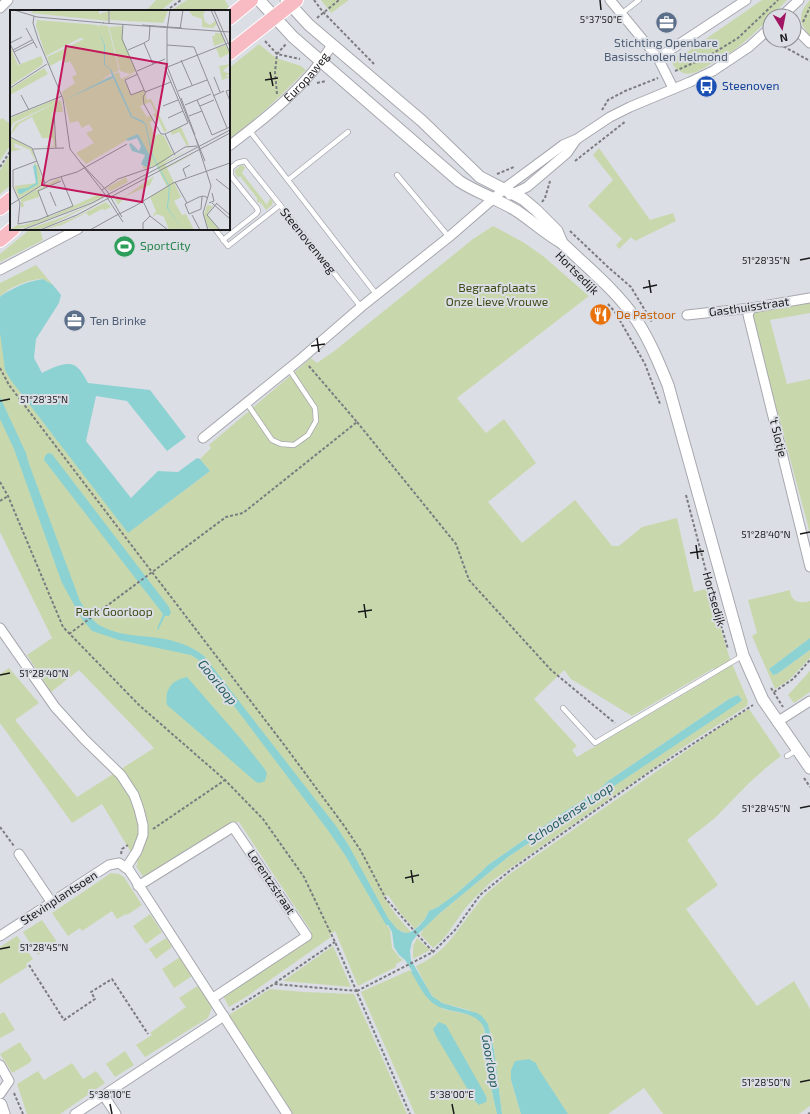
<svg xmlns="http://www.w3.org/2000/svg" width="810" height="1114" font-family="'Exo 2',sans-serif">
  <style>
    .green { fill: #c9d8ac; fill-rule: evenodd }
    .water { fill: #8dd2d3 }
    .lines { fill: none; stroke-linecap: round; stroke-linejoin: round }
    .service-casing { stroke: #a7a8af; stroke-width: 6 }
    .minor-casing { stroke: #a7a8af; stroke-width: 11 }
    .tertiary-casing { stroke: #a7a8af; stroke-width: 13 }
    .secondary-casing { stroke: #a7a8af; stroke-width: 15 }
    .primary-casing { stroke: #fff; stroke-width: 16 }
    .path { stroke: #7b7c81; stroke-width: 2; stroke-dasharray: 3 2; stroke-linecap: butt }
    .service { stroke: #fff; stroke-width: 4.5 }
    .minor { stroke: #fff; stroke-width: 9 }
    .tertiary { stroke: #fff; stroke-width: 11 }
    .secondary { stroke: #fff; stroke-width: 13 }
    .primary { stroke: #f8bbc4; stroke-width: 14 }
    .ticks { fill: none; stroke: #1a1a1d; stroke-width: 1.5 }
    .labels { text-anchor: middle; stroke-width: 4; stroke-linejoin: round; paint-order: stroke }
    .service-label { font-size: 12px; fill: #4e5e75; stroke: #dcdee5 }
    .street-label { font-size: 12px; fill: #1a1a1d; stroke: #dcdee5 }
    .transit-label { font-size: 12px; fill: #164399; stroke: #dcdee5; text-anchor: start }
    .leisure-label { font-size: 12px; fill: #27864d; stroke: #dcdee5; text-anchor: start }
    .park-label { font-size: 12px; fill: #3d4b15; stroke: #dcdee5 }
    .food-label { font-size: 12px; fill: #c56008; stroke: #dcdee5; text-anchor: start }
    .water-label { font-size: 13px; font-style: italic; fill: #245e5f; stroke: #dcdee5 }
    .inset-road { fill: none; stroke: #8e9095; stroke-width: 1 }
    .view { fill: #c2185b; fill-opacity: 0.15; stroke: #c2185b; stroke-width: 2 }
    .inset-edge { fill: none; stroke: #1a1a1d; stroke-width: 2 }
    .ticks-label { font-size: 10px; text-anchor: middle; fill: #1a1a1d; stroke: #dcdee5; stroke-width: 4; stroke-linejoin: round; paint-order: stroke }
  </style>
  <rect width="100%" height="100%" fill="#dcdee5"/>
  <g class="green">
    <path d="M156,0H174L160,11H146Z"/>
    <path d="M187,0H225L229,7L223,11H170Z"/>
    <path d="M321,0H349L331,13Z"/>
    <path d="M762,0H787C771,16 756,33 738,47C731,53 722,57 714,62C703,68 690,80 678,70C673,67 672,63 672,57L687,52Z"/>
    <path d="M810,0V36C798,22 798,13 810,0Z"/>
    <path d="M259,44L276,58L301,66L306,70C282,95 257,119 229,139V68Z"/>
    <path d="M2,118L11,124V144L0,161V120Z"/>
    <path d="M599,148L650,220L673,213L676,221L635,241L631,237L619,249L616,245L622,239L588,206L613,180L593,155Z"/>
    <path d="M11,153V185L0,194V170Z"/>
    <path d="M241,165L245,167L242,173L267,205L270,198L273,202L272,205L266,210L261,203L257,202V198L240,176L238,178L235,173V170Z"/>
    <path d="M493,226L523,242L543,256L589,296L457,398L486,433L504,419L536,463L488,502L522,543L575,500L612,546H619L642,527L677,518L694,592L708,588L730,659L748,701L747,706L688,744L492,881C484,889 476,896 469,904C455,920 451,934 433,948L420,934L423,931L422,930L440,913L508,857L742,700L738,695L729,699L608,781L598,791L567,810L488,865L481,872L457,893L438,907L429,911L425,919L415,929L401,914L388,895L384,897L396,915L411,932L407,933L397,930L388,918L374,904L390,930L392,948L399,957L403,960L396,964V967L358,986L335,931L329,935L331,937L246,997L229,1007L223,996L309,940L311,931L239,822H232L144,878L136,866L138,864L102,804L72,823L0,723V674L9,668L39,703L15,720L77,797L154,748L79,670L51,692L27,655L52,638L0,532V331L137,526L210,471L200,459L211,448L209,445L311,358L317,363L333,352L473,239ZM714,668L716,675L577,757L572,750L577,746L534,699L564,670L571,679L632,716Z"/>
    <path d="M34,229H40L43,240L0,262V254L28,231Z"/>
    <path d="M36,265L53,285C49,283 45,279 41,279C30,279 7,288 0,297V283Z"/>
    <path d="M810,302V313L770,320L787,384L810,379V533L751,314L754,310Z"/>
    <path d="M790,590C791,602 800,604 810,601V638L769,669L773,675L777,674L810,650V658L789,680L775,689L752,636L757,633L748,600Z"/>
    <path d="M810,671V692L794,703L788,695Z"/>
    <path d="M749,709L781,756L767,767L749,783L715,818L687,840L718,885L686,909L757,1006L794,981L810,1009V1106L799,1114H663L644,1088L608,1114H568L537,1068L536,1063L511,1080L521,1114H502L494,1050L491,1033L469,1010L442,1003L436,1000L428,990L416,966C448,951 455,932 476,906C484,894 496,886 507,876L720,727Z"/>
    <path d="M111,873L119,874L124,877L142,905L127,915L126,914L117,919L112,911L82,931L80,928L68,936L52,913Z"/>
    <path d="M150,914L162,932L146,944L133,926Z"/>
    <path d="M42,920L57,942L38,955L23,932Z"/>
    <path d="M17,936L33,959L26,964L27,967L0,984V947Z"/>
    <path d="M166,938L172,947L156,959L149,949Z"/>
    <path d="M417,938L430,950L413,959V946Z"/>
    <path d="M333,946L351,987L283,981Z"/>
    <path d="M180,957L192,976L174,988L162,969Z"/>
    <path d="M410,970L443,1009L470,1015L478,1019L483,1025L485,1035L487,1070L497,1114H415L361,992Z"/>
    <path d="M199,985L212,1007L208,1018L145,1057L136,1045L152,1035L150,1033L183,1009L186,1007L179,998Z"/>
    <path d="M270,989L304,992L354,994L407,1114H293L229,1015Z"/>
    <path d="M4,1012L15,1030L0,1038V1014Z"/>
    <path d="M20,1042L25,1051H26L32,1060L30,1061L31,1062L12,1073L0,1054Z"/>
    <path d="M125,1051L134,1065L115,1077L106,1064Z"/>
    <path d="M72,1063L83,1079L96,1071L105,1083L60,1114H27L17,1084L38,1071L44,1080Z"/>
  </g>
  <g class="water">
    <path d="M43,279L53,285L61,295L59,303L36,339L34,358L42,373C52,368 70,358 79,369C83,373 85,378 88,383L150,390L186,437L167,451L127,401L96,396L86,441L131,498L158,471L178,472L197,458L200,459L210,471L128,533L10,379L5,370L0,333V297L2,295C15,287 28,281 43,279Z"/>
    <path d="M0,397L26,453L29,464L80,601C85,609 91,620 99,625C118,636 138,635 159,638C174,640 192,646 204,656L336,826L349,846L388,918L397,929L402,932L407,933L411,932L419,926L425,919L429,911L438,907L457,893L481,872L488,865L567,810L598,791L608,781L729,699L738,695L742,700L740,702L508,857L440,913L417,935L412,942L410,951L411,960L432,996L442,1003L477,1013L482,1016L488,1024L494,1050L502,1114H497C492,1091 486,1068 485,1045C485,1038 486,1030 482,1024C470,1009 448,1014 434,1004C423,996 418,983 411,972L412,971L405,960L399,955L394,947L392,932L388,925H386L345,855L327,829L200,661L191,655L119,640L92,631L82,619L62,583L14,449L0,419Z"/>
    <path d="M48,453L52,454L169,607L171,613L169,616H165L158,630L157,629L163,614L44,460L45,456Z"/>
    <path d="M810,638V650L777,674L773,675L769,669Z"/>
    <path d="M187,677L241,739L264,768L267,773L265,781L260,783L256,782L167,705C164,689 172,680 187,677Z"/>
    <path d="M439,1022L446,1025L486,1096L487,1099L486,1102L479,1105L474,1100L436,1036L433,1029Z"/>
    <path d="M529,1059L536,1063L538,1068L568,1114H521L511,1080V1070L515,1061Z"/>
  </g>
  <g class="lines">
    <defs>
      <g id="service">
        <path d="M621,14L639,0"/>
        <path d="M249,130L377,295"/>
        <path d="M397,175L449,237"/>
        <path d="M288,180L348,132"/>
        <path d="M215,229L228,246L280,205L361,307"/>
        <path d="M223,240L256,214L258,211L257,208L231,176V168L237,163L245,161L248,165L280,205"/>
        <path d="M246,402L272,440L281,444L294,445L308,435L316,421L315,408L289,369"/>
        <path d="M563,708L595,743L742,656"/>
        <path d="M787,756L797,750"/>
      </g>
      <g id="minor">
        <path d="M610,0L658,58L673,88"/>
        <path d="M0,8L8,0"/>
        <path d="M782,16L799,0"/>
        <path d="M794,27L810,43"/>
        <path d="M658,58L746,0"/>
        <path id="s1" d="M229,146C267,117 307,86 332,45"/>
        <path d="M510,195L527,187L567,153L576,140"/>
        <path d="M0,270L78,229"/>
        <path d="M751,308L748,315L810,567"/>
        <path d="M687,315L751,308L810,298"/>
        <path d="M203,438L302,358L361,307L449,237L509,185L555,151L563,145L577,139L610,117L630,107L690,82L713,71L749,47L770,28"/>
        <path d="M0,628L55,707L84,739L121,775L134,795L139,809L143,825V835L137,851L126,868"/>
        <path d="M777,722L810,701"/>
        <path d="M19,854L52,903"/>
        <path d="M138,886L233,827L307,936L213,998"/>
        <path d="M0,936L109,865L119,863L129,870L287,1114"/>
        <path d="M0,1065L9,1081L0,1094"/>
        <path d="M104,1096L116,1114"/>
        <path d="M75,1114L224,1016"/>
      </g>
      <g id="tertiary">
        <path d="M259,0L293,37L459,181C477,193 498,199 517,211C532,221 546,234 562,243C588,268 617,291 637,321C650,341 659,363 668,385L743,655L763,700L810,768"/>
        <path d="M286,0L309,25L422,121L480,177L523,199L536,210L557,231L562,243"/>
      </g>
      <path id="secondary" d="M0,1105L3,1114"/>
      <g id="primary">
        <path d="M229,18L251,0"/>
        <path d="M229,53L296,0"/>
        <path d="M0,208L11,199"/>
        <path d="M0,240L13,229"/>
      </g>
    </defs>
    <use href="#service" class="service-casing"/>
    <use href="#minor" class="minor-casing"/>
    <use href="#tertiary" class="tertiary-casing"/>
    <use href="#secondary" class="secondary-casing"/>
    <use href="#primary" class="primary-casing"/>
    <g class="path">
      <path d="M314,0L323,12L374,64"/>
      <path d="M166,11L181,0"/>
      <path d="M317,18L339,0"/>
      <path d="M803,22L810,7"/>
      <path d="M776,40L781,45L810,61"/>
      <path d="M265,41L277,54L300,59"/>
      <path d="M781,45L785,40"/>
      <path d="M675,71L707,57L738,38L778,0"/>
      <path d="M317,83L326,81"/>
      <path d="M277,94L275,72L277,54L286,44"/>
      <path d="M602,110L608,100L625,91L658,78"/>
      <path d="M575,161L626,121"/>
      <path d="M0,167L11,150"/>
      <path d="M497,174L514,167"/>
      <path d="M542,202L545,198L550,181"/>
      <path d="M570,231L609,268L631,287L652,322"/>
      <path d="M608,304L615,312L645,364L660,404"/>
      <path d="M0,368L9,385L285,746L345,827L361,851L386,899L433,952"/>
      <path d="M357,422L456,544L469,580L551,670L615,723"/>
      <path d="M0,482L8,496L63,627L139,705L225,780L263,819L304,877L335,942L410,1114"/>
      <path d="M686,495L712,594L728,649"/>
      <path d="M0,501L8,496"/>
      <path d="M69,634L226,517L243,513L357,422L308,365"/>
      <path d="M771,688L783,707"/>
      <path d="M774,692L793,679L810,660"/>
      <path d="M804,778L810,787"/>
      <path d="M0,827L14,846"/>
      <path d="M153,829L225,780"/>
      <path d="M121,854L122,849L128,845"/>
      <path d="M29,965L64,1020L95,999L91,992L112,979L148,1034"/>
      <path d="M275,983L335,942"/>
      <path d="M357,991L433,952L455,930L480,895L512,869L654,769L753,705"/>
      <path d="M232,1010L274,984L357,991"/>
      <path d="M14,1093L23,1114"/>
      <path d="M808,1114L810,1113"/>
    </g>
    <use href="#service" class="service"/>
    <use href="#minor" class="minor"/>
    <use href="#tertiary" class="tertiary"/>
    <use href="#secondary" class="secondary"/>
    <use href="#primary" class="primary"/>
  </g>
  <path class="ticks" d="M600,0L601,10M270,72L273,86M265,80L278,78M800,260L810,258M649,280L651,293M643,288L657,285M317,338L319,352M311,346L325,344M0,401L10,399M800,534L810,532M696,545L698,559M690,553L704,551M364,604L366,618M358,612L372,610M0,675L10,673M800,808L810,806M411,870L413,883M405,878L419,875M0,949L10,947M800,1082L810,1080M110,1104L112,1114M452,1104L454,1114"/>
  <defs>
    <symbol id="office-disc" viewBox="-11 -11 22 22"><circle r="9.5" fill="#5c6f8a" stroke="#dcdee5"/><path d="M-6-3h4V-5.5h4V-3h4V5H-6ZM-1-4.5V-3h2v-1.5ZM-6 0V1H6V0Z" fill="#fff"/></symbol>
    <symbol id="bus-disc" viewBox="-11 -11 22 22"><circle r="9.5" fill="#1a4fb4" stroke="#dcdee5"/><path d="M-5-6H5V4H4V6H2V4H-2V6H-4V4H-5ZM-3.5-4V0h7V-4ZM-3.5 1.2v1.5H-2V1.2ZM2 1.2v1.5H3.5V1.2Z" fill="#fff"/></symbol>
    <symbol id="stadium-disc" viewBox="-11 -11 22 22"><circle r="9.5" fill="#2e9e5b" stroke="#dcdee5"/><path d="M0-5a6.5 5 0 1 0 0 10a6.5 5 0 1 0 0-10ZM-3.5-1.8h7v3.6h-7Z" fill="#fff"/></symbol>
    <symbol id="restaurant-disc" viewBox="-11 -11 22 22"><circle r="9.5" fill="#e8710a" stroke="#dcdee5"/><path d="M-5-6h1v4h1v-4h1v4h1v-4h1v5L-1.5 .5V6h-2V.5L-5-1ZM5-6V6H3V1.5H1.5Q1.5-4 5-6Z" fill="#fff"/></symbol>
  </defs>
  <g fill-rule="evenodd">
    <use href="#office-disc" x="654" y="10" width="25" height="25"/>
    <use href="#bus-disc" x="694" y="74" width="25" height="25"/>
    <use href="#stadium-disc" x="112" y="234" width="25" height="25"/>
    <use href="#restaurant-disc" x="588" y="302" width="25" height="25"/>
    <use href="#office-disc" x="62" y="308" width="25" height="25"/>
  </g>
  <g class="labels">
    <g class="service-label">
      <text x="666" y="47">Stichting Openbare<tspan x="666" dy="14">Basisscholen Helmond</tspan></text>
      <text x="90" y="325" text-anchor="start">Ten Brinke</text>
    </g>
    <g class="street-label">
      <text dy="4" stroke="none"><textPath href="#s1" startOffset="104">Europaweg</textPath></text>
      <text transform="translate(308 241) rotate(51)" y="4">Steenovenweg</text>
      <text transform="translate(577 273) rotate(45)" y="4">Hortsedijk</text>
      <text transform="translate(749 307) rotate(-8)" y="4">Gasthuisstraat</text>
      <text transform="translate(778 437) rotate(76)" y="4">'t Slotje</text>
      <text transform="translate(714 599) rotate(74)" y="4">Hortsedijk</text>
      <text transform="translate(271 882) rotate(56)" y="4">Lorentzstraat</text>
      <text transform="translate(59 898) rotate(-33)" y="4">Stevinplantsoen</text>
    </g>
    <g class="transit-label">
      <text x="722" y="90">Steenoven</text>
    </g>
    <g class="leisure-label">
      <text x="140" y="250">SportCity</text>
    </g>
    <g class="park-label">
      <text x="497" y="292">Begraafplaats<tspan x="497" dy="14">Onze Lieve Vrouwe</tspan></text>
      <text x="114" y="616">Park Goorloop</text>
    </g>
    <g class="food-label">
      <text x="616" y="319">De Pastoor</text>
    </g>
    <g class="water-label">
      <text transform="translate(218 682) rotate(51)" y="5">Goorloop</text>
      <text transform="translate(570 813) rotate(-34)" y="5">Schootense Loop</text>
      <text transform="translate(491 1061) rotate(80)" y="5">Goorloop</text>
    </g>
  </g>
  <g transform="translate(10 10)">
    <rect width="220" height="220" fill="#dcdee5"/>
    <path d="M26,0H89V4L99,1V11L20,3ZM100,0H158L153,13L100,10ZM178,0H192L195,2L193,5L195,12L200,15L205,11L207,14L203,18L192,17V9L183,6ZM27,10L88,15V18L89,15L98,16L109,61L103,63L100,59L102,63L97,66L89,73L102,64L96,71L102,68L106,72L103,64L109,62L111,69L126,62L114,70L121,85L134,80L137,90L141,89L157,121L154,122L148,108L146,109L143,104L146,103L140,92L130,96L137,107L141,105L143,110L140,112L144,126L149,124L154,126L163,144L154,152L182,137L155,153L156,157L186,143L157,158L171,187L164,191L172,205L176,204L184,220H159L154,207L147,204L142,207L146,201L140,187L157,177L146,155L134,159L132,156L139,155L127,124L76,154L66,143L84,133L76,123L83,120L79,114L72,118L68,111L60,113L52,82L65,73L62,67L67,64L60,51L55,53L53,49L40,56L37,47L74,29L70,28L36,46L26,16ZM112,16V28L126,61L120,64L110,61L99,17ZM205,23H211L215,32L204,36L202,26H205ZM216,35L220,43L210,48L206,38ZM0,36L8,55L31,46L33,51L32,55L0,76ZM220,54L213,61L220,64L215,66L220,67L212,70L209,56ZM34,58L38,64L0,85V79ZM49,88L45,93L3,113L0,121V108ZM51,90L53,102H42L46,137H28L44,136L43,128H32L22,107L9,114L0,126L5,114ZM171,117L179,135L177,136L169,122L162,125L160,121ZM0,127L22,139L25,150V151L20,140L4,133L5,138L12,139L0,142ZM24,153L28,155L33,174L9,188L4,176L26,173ZM144,166L140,175L116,186L108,195L105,189L114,187ZM116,167L118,172L101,181L96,178ZM49,168L50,171L29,180V187L13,192L14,197H11V188ZM91,183L93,187L89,189L18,217L0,220L7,215H14L44,205ZM94,188L41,215L27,220H15L53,207ZM96,192L101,197L95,200L92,199L79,206L76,203L52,215L33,220L68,206ZM197,195L203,196L197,204L209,220L198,218L194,205Z" fill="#c9d8ac"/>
    <path d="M90,8L88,20L95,35V55L101,59L122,106L133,111L136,114L143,146L160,177L158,198L173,220L157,198L159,177L142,146L135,114L121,107L103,68L56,89L102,66L100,59L94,55V35L88,20ZM128,124L140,146V154L136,157L131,154L135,145L122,141L119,134L121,133L129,141L131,136L127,128L118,131L116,129ZM26,155L28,174L11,184L8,183V179L17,178L26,173L23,156Z" fill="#8dd2d3"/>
    <path class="inset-road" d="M4,0L27,7L94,13M201,0L220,43M204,0L220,37M24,6L23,13L28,29L53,89L60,139L94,183L113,212M93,13L220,22M99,13V0M113,14L112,29L135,82L161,72M132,15L172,18M140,16L139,30L134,33L143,54M16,18L27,38M170,19L173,0M0,33L12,27M0,34L10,54M157,35L184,37L217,118M3,40L22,30M118,40L134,33M4,42L24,32M171,50L182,75M157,56L186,129L201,176L193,203L198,220M157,57V20L160,0M127,61L155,49M128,64L115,70L121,85L134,80M204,67L210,82M0,78L37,54M168,81L197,70M136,82L133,87L134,94L151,124H155M11,85L19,100M203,86L214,81M171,88L185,125M187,90L192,101M220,91L216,81L220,80M175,95L201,84M153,96L168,90M190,96L204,90M44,102L46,138M179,106L192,101L202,125L220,117M0,107L52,86M158,108L173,101M178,113L155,58L218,33M0,127L22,138L35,173M186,129L195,151M23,139L54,138M165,145L155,124L178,113M27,151L3,160V177L10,193L8,214L28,210L63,196L51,167M70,152L97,181L112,207M176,167L173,159L180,155M206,169L220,180M165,172L177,193M92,180L108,169L143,157L175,137L187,136M40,182L46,196M192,187L191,199L179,204L175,194L189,187L194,186L198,188M133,191L140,206L158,220M199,193L204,191L202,183M202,193L220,209M206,193L220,205M207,193L197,205L210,220M0,195L40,170L67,162L117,134M182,205L190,220M105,206L125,196L163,173L220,153M38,207L28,181L51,171M12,220L82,193L220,120M30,220L67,205L220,123M80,220L105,206M133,220V213L140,206"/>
    <path class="view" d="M56,36L157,54L132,192L32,175Z"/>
    <rect width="220" height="220" class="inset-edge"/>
  </g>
  <g class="ticks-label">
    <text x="601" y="23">5°37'50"E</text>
    <text x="766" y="264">51°28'35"N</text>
    <text x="44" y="403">51°28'35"N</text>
    <text x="766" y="538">51°28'40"N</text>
    <text x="44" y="677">51°28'40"N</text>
    <text x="766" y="812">51°28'45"N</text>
    <text x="44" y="951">51°28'45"N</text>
    <text x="766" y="1086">51°28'50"N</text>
    <text x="110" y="1098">5°38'10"E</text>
    <text x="452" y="1098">5°38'00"E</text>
  </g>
  <g transform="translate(782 28) rotate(170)"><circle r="19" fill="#dcdee5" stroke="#8e9095"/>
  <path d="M0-3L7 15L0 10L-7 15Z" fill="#a01662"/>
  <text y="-6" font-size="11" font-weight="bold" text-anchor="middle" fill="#1a1a1d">N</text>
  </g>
</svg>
